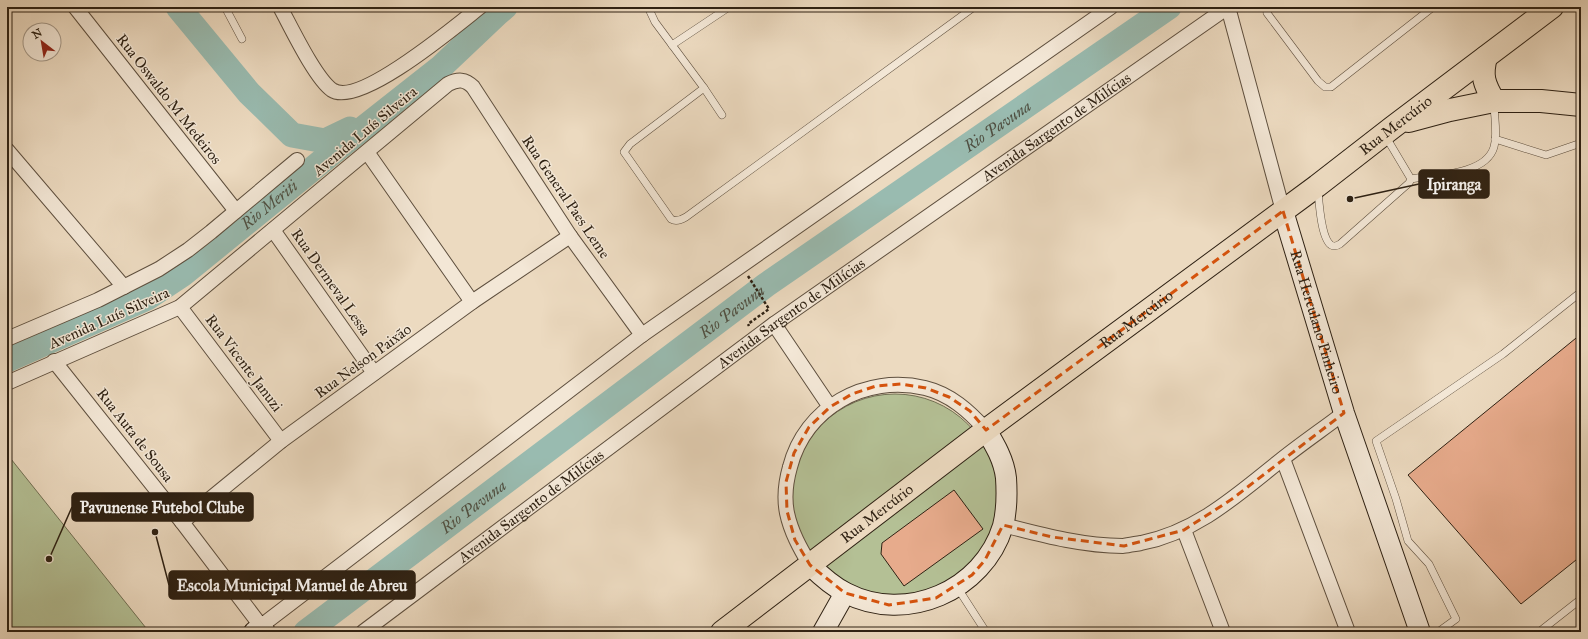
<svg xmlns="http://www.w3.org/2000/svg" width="1588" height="639" font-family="'IM FELL Great Primer',serif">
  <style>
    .green { fill: #b4c095; stroke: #717054 }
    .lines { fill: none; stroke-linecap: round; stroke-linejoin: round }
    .river { stroke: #99bbb0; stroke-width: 25 }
    .building { fill: #e7ab8c; stroke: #2e2113 }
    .lane-casing { stroke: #5e4f3e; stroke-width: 8 }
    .street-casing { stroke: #5e4f3e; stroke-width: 16 }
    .secondary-casing { stroke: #2e2113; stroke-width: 22 }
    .primary-casing { stroke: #2e2113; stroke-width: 24 }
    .path { stroke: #2e2113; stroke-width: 2.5; stroke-dasharray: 3 2; stroke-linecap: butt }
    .lane { stroke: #f3e7d6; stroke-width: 7 }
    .street { stroke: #f3e7d6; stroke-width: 14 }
    .secondary { stroke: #f3e7d6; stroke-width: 20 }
    .primary { stroke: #ecdac0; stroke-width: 22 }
    .marked { fill: none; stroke: #d5530d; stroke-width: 3; stroke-dasharray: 8 5; stroke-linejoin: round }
    .labels { text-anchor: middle; stroke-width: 3; stroke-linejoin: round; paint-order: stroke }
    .street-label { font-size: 15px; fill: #2e2113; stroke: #f3e7d6 }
    .water-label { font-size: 16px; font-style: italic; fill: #4e4f42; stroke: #f3e7d6 }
    .leader { fill: none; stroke: #2e2113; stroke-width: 1.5 }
    .callout-dot { fill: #2e2113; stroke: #f3e7d6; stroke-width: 1.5 }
    .callout { fill: #2e2113; stroke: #2e2113; stroke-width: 1.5 }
    .callout-label { font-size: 16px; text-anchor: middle; font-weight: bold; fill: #fff }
  </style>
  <rect width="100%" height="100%" fill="#ecdac0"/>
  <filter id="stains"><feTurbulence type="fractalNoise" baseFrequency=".005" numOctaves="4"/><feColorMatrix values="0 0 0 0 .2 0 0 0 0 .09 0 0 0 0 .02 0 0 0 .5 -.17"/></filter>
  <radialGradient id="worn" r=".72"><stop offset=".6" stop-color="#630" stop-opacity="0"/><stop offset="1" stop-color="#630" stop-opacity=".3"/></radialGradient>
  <g class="green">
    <circle cx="895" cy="497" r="103"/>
    <path d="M7,454L146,628L142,632H7Z"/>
  </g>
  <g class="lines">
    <g class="river">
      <path d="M178,7L249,93L292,135L325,141L350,129"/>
      <path id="s1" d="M7,360L147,298L183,274L332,153L441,67L498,13L505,7"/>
      <path id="s2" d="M306,632L766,285L1169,7"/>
    </g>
  </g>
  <g class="building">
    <path d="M1581,334V556L1521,604L1408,475Z"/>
    <path d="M954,490L983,529L904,586L881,554L882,543Z"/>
  </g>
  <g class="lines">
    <defs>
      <g id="lane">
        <path d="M225,7L242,39"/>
        <path d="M648,7L655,22L704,88L630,144L624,152L671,219C676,222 681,220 686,217L974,7"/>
        <path d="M1267,13L1318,81L1325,87H1331L1433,7"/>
        <path d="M672,45L729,7"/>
        <path d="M704,88L722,115"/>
        <path d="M1495,139L1546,155L1581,143"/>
        <path d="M1411,179C1435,175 1486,175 1494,147C1498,133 1494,116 1494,103"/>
        <path d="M1318,190C1319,202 1321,238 1331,245C1334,247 1337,246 1340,244L1409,183L1411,179L1386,137"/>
        <path d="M957,587L986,632"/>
        <path d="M1438,632L1456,619L1429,564L1408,541L1396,499L1376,441L1503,354L1581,292"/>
        <path d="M1539,632L1581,599"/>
      </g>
      <g id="street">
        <path d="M75,7L236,211"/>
        <path d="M280,7C291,27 315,78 332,90C359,108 457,25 480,7"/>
        <path d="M1228,7L1283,211"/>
        <path d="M7,150L124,287"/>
        <path d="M367,152L472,302"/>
        <path d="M273,230L374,373"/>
        <path d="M180,307L281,441"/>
        <path d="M774,324L830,407"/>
        <path d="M7,339L98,300L159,269L188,250L211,232L297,160"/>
        <path d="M54,361L182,522L261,626L642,335L1111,7"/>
        <path d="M7,383L180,307L448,84C458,79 465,79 473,87L570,236L642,335"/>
        <path d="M1283,459L1348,632"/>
        <path d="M182,522L281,441L472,302L570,236"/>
        <path d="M1003,525C1042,535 1082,546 1123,546C1128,545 1135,544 1141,543C1197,532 1237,495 1281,460C1301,444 1323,429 1344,413"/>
        <path d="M1184,530L1223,632"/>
        <path d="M810,565C800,548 791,532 787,513C784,498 786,481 790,467C805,408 865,374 925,388C950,394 969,411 986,430"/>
        <path id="s3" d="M363,632L774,324L1228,7"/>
      </g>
      <g id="secondary">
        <path id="s4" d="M1283,211L1344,413L1420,632"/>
        <path d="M810,565C821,576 832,586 846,593C906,624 983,591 1003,526C1007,510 1007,493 1006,478C1004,460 995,445 986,430"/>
        <path d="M254,632L261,626L265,632"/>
        <path d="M823,632L845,593"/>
      </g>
      <g id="primary">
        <path d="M1486,57C1481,76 1484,84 1494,101"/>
        <path d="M1409,121L1450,110L1494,101H1541L1581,105"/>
        <path id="s5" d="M722,632L986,430L1317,186L1393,127L1552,7"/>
      </g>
    </defs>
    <use href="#lane" class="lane-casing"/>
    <use href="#street" class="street-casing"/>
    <use href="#secondary" class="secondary-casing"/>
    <use href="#primary" class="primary-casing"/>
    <path class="path" d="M748,276L769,309L748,324L749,326"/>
    <use href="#lane" class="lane"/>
    <use href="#street" class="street"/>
    <use href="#secondary" class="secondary"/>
    <use href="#primary" class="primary"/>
  </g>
  <path class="marked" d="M1283,211L1344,413L1232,499L1184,530L1124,546L1052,537L1003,525L985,560L972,575L936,598L889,605L845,593L810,565L795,540L787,511L786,482L794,453L809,427L830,407L852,394L876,386L901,384L926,388L949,397L970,411L986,430Z"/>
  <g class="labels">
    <g class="street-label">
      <text transform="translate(169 99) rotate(52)" y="5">Rua Oswaldo M Medeiros</text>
      <text dy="5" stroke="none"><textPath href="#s5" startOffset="843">Rua Mercúrio</textPath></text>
      <text dy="5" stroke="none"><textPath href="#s3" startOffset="858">Avenida Sargento de Milícias</textPath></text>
      <text transform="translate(365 131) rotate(-40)" y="5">Avenida Luís Silveira</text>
      <text transform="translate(566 197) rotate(56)" y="5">Rua General Paes Leme</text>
      <text transform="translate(331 282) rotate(55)" y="5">Rua Dermeval Lessa</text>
      <text dy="5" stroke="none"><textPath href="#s3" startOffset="534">Avenida Sargento de Milícias</textPath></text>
      <text transform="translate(109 318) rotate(-24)" y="5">Avenida Luís Silveira</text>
      <text dy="5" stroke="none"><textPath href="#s5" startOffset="519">Rua Mercúrio</textPath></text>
      <text dy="5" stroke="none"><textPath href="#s4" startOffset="116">Rua Herculano Pinheiro</textPath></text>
      <text transform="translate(363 361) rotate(-36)" y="5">Rua Nelson Paixão</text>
      <text transform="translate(244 363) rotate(53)" y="5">Rua Vicente Januzi</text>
      <text transform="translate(135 435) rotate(52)" y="5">Rua Auta de Sousa</text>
      <text dy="5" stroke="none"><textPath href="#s3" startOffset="210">Avenida Sargento de Milícias</textPath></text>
      <text dy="5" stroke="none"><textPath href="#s5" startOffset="195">Rua Mercúrio</textPath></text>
    </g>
    <g class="water-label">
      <text dy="6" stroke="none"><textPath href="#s2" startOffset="857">Rio Pavuna</textPath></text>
      <text dy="6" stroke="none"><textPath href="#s1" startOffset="307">Rio Meriti</textPath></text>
      <text dy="6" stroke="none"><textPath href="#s2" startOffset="533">Rio Pavuna</textPath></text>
      <text dy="6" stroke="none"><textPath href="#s2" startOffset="209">Rio Pavuna</textPath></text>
    </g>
  </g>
  <path class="leader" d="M1350 199L1419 184M49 559L72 507M155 532L169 585"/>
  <g class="callout-dot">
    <circle cx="1350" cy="199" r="4"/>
    <circle cx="49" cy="559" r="4"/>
    <circle cx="155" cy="532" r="4"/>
  </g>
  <g class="callout">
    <rect x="1419" y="170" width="70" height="28" rx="4"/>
    <rect x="72" y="493" width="181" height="28" rx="4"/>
    <rect x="169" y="571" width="246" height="28" rx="4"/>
  </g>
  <g class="callout-label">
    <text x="1454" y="190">Ipiranga</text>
    <text x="162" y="513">Pavunense Futebol Clube</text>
    <text x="292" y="591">Escola Municipal Manuel de Abreu</text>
  </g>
  <rect width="1588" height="639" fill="none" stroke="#ecdac0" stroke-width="24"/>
  <rect x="8" y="8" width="1572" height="623" fill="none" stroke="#2e2113" stroke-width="2"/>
  <rect x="12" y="12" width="1564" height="615" fill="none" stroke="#2e2113"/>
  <g transform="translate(42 42) rotate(329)"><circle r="19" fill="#f3e7d6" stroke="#a49888"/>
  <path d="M0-3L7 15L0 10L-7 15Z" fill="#8f2418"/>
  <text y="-6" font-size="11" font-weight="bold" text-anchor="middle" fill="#2e2113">N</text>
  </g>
  <rect width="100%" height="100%" filter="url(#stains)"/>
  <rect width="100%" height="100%" fill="url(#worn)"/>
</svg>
